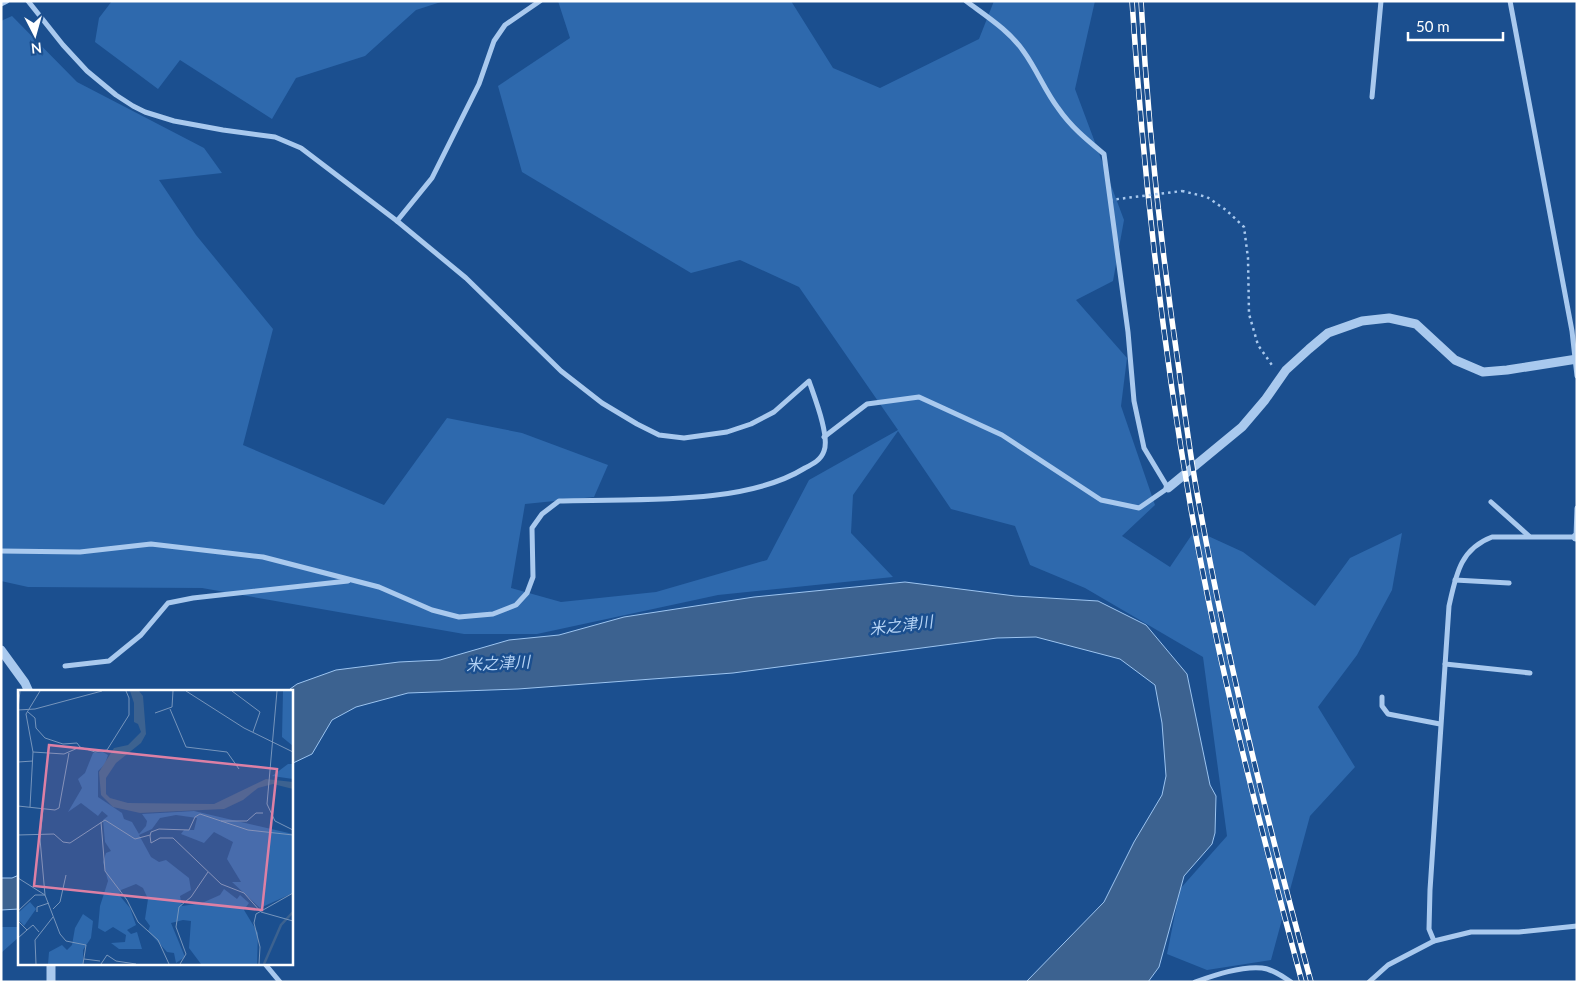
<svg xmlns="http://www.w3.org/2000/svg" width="1578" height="983" font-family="Lato,'Noto Sans JP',sans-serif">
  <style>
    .green { fill: #2e69ad }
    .water { fill: #3c6290; stroke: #9cc4f0 }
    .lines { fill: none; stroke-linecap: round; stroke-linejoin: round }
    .path { stroke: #a9c9ee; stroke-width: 2.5; stroke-dasharray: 2.5 4; stroke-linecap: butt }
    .minor { stroke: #a9c9ee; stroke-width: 5 }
    .tertiary { stroke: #a9c9ee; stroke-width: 9 }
    .rail-casing { stroke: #fff; stroke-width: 5.5 }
    .rail { stroke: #1b4f8f; stroke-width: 4; stroke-dasharray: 11; stroke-linecap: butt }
    .path-bridge { stroke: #a9c9ee; stroke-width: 2.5; stroke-dasharray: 2.5 4; stroke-linecap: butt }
    .labels { text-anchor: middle; stroke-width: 5; stroke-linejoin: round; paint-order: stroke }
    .water-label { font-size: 16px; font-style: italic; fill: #b5d3f5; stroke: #1b4f8f }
    .inset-river { fill: none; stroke: #3c6290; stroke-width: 2.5 }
    .inset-road { fill: none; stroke: #7695bc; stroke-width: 1 }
    .view { fill: #dd80a5; fill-opacity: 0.15; stroke: #dd80a5; stroke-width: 2.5 }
    .inset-edge { fill: none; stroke: #fff; stroke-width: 2.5 }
  </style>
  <rect width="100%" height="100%" fill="#1b4f8f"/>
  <g class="green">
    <path d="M112,1H444L416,10L365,56L296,78L272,119L180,60L158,89L95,42L99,18Z"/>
    <path d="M558,1H791L833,68L880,88L979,39L994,1H1095L1075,89L1124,220L1113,281L1076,300L1127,358L1121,406L1155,505L1122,536L1170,567L1195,530L1243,552L1315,606L1350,558L1402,533L1392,590L1357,655L1318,707L1355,767L1310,816L1271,960L1207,970L1167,954L1180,889L1227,836L1203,657L1085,588L1030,565L1015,526L951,509L898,431L853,495L851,533L893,577L718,595L537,634H464L202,588L28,587L1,581V21L12,16L77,82L204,148L222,173L159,180L196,235L273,329L243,445L384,505L447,418L522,433L608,465L594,497L525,504L511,588L561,602L656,592L767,560L809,480L898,430L799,287L740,260L691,273L522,172L498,86L570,38Z"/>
    <path d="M1,927H19V937L1,953Z"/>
  </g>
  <g class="water">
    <path d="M905,582L1015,596L1098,601L1146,625L1187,674L1210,785L1216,796L1215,833L1212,844L1184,876L1159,967L1148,982H1026L1104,902L1134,842L1162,795L1166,776L1162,723L1155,685L1120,659L1036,637L997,638L733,673L518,689L408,693L356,707L332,720L312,754L291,764V692H286L297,684L336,670L399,662L440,660L509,640L559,635L624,617L754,597Z"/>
    <path d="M19,875V909L1,910V878H12Z"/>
  </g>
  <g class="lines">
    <path class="path" d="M1182,191L1207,197L1226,210L1244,227L1248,258L1249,314L1258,345L1274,368"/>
    <g class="minor">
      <path d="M1510,1L1572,331L1577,376"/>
      <path d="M1,4L7,1"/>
      <path d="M1372,97L1381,1"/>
      <path d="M397,221L432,178L479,84L494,41L505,25L540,1"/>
      <path d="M824,437L867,404L919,397L1002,435L1101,500L1139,508L1168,488L1144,448L1134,401L1128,332L1104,154C1087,140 1071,127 1058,108C1045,91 1037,70 1024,52C1010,31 986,16 966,1"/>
      <path d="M1491,502L1529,536"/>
      <path d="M1,551L80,552L151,544L263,557L379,587L432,610L459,617L493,614L516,605L527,593L533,577L532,528L542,514L559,501C632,498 742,507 805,468C813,464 821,460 824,451C830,436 814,396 809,381L774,412L751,424L727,432L684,438L659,435L637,424L602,403L561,371L466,278L397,221L301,148L275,137L223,130L174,121L145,112L133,106L116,95L87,71L63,45L28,1"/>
      <path d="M1455,580L1509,583"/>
      <path d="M1445,664L1530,673"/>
      <path d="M65,666L109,661L141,635L168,603L193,598L348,581"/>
      <path d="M1382,697V706L1388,714L1440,724"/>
      <path d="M1434,941L1429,929L1430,890L1449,606C1456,575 1460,549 1492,537H1576L1577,508"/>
      <path d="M265,964L280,982"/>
      <path d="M1195,982C1215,975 1241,966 1262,968C1272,969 1282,976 1291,982"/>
      <path d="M1369,982L1388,965L1434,941L1471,932H1519L1577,926"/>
    </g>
    <g class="tertiary">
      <path d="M1168,488L1242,427L1265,400L1286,370L1309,349L1328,333L1362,321L1389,318L1416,324L1455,360L1483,372L1507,370L1577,359"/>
      <path d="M1576,537H1577"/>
      <path d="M1,650L25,683L29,692"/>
      <path d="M51,964V982"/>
    </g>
    <defs>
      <g id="rail">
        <path d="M1132,1C1143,171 1162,341 1191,509C1219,668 1260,826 1302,982"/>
        <path d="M1141,1C1148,125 1161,248 1179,370C1185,416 1191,463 1200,509C1229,668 1268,825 1311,982"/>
      </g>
    </defs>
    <use href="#rail" class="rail-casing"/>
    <use href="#rail" class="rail"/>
    <path class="path-bridge" d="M1110,200L1182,191"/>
  </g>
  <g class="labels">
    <g class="water-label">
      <text transform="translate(901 625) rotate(-7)" y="6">米之津川</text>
      <text transform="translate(498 663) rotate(-3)" y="6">米之津川</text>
    </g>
  </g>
  <g transform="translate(18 690)">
    <rect width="275" height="275" fill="#1b4f8f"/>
    <path d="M265,1H275V56L264,47ZM85,62L90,65L87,74L80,81V107L104,123L106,129L114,132L121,144L128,136L129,131L124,124L176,121L275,144V203L242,218L214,192H223L209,169L215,152L196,142L186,153L163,144L166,140H176L179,128L158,125L142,128L134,139L121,145L133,167L141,172L148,170L171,188L173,200L162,206L164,216L184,213L202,205L206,199L219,209L222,205L231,213L226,220L240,243L239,274H183L171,258L173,231L165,230L153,233L167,267L158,273L156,263L149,262L130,241L132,236L127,229L130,209L125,198L118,194L103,200L101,205L112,218L118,235L109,240L113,244L119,242L124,259H101L93,253L107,252L108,245L95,237L87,242L80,238L82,216L90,191L85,172L88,163L93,161L87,152L85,130L90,126L84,121L80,126L63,113L50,122L64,98L60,89L67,83L75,63ZM270,74H275V89L254,86ZM12,212L18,219L6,236L0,229V223ZM65,224L75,231L73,248L65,260V274H30L31,262L44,255L49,260L54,255L57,238Z" fill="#2e69ad"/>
    <path d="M112,1H121L125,6L128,44L123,53L98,73L88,88V104L92,108L110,113L196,114L248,89L275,92V99L255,94L240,98L225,110L206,119L122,123L95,117L83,105L81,82L96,58L110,55L123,42L120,34L116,32V13Z" fill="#3c6290"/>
    <path class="inset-river" d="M246,274L263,235L275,222"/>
    <path class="inset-road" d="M168,1L226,38L275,62M214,1L242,22L235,42M259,1L249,114L257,131L275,140M0,19L2,1M152,19L168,57L209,62L221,79M0,20L17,19L84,1M10,22L17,28L18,38L27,48L45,54L59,53L62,57L77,62L89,60L111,25V8L108,1M137,23L154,17L155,1M15,62L46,64L62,57M0,72L15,71M0,116L37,120L41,118L51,63M12,117L15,62L8,24L22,1M203,131H229L238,123H245M83,132L87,181L109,210L120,232L140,250L151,274M0,145L36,144L45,152L52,153L87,130L117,149L132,145M275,145L230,140L182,124L177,127L171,140L141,139L133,142L132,146L133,153L142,148H155L203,194L226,203L243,222L275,231M0,188L27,205L42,244L48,251L68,255L65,274M35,219L42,212L48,185M0,221L17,205H27L22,149L25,119M19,222V217L31,213M0,231L9,240L0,248M9,240L15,235L21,242M66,269L82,271M18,274L17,250L35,227M83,274L89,265L98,271L118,274M162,274L168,264L158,237L161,217L173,207L190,182M241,274L242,257L236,233L238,224L275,203"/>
    <path class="view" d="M31,55L259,79L244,220L16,196Z"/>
    <rect width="275" height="275" class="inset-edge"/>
  </g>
  <rect width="1578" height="983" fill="none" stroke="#ffffff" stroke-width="5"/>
  <g transform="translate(35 35) rotate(174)" stroke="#1b4f8f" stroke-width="4" paint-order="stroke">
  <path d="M0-4L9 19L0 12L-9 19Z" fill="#ffffff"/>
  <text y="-8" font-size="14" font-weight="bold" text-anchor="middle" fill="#ffffff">N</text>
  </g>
  <path d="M1408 32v8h95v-8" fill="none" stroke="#ffffff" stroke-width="2.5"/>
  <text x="1416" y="32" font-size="15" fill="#ffffff" stroke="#1b4f8f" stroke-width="4" paint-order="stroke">50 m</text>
</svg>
